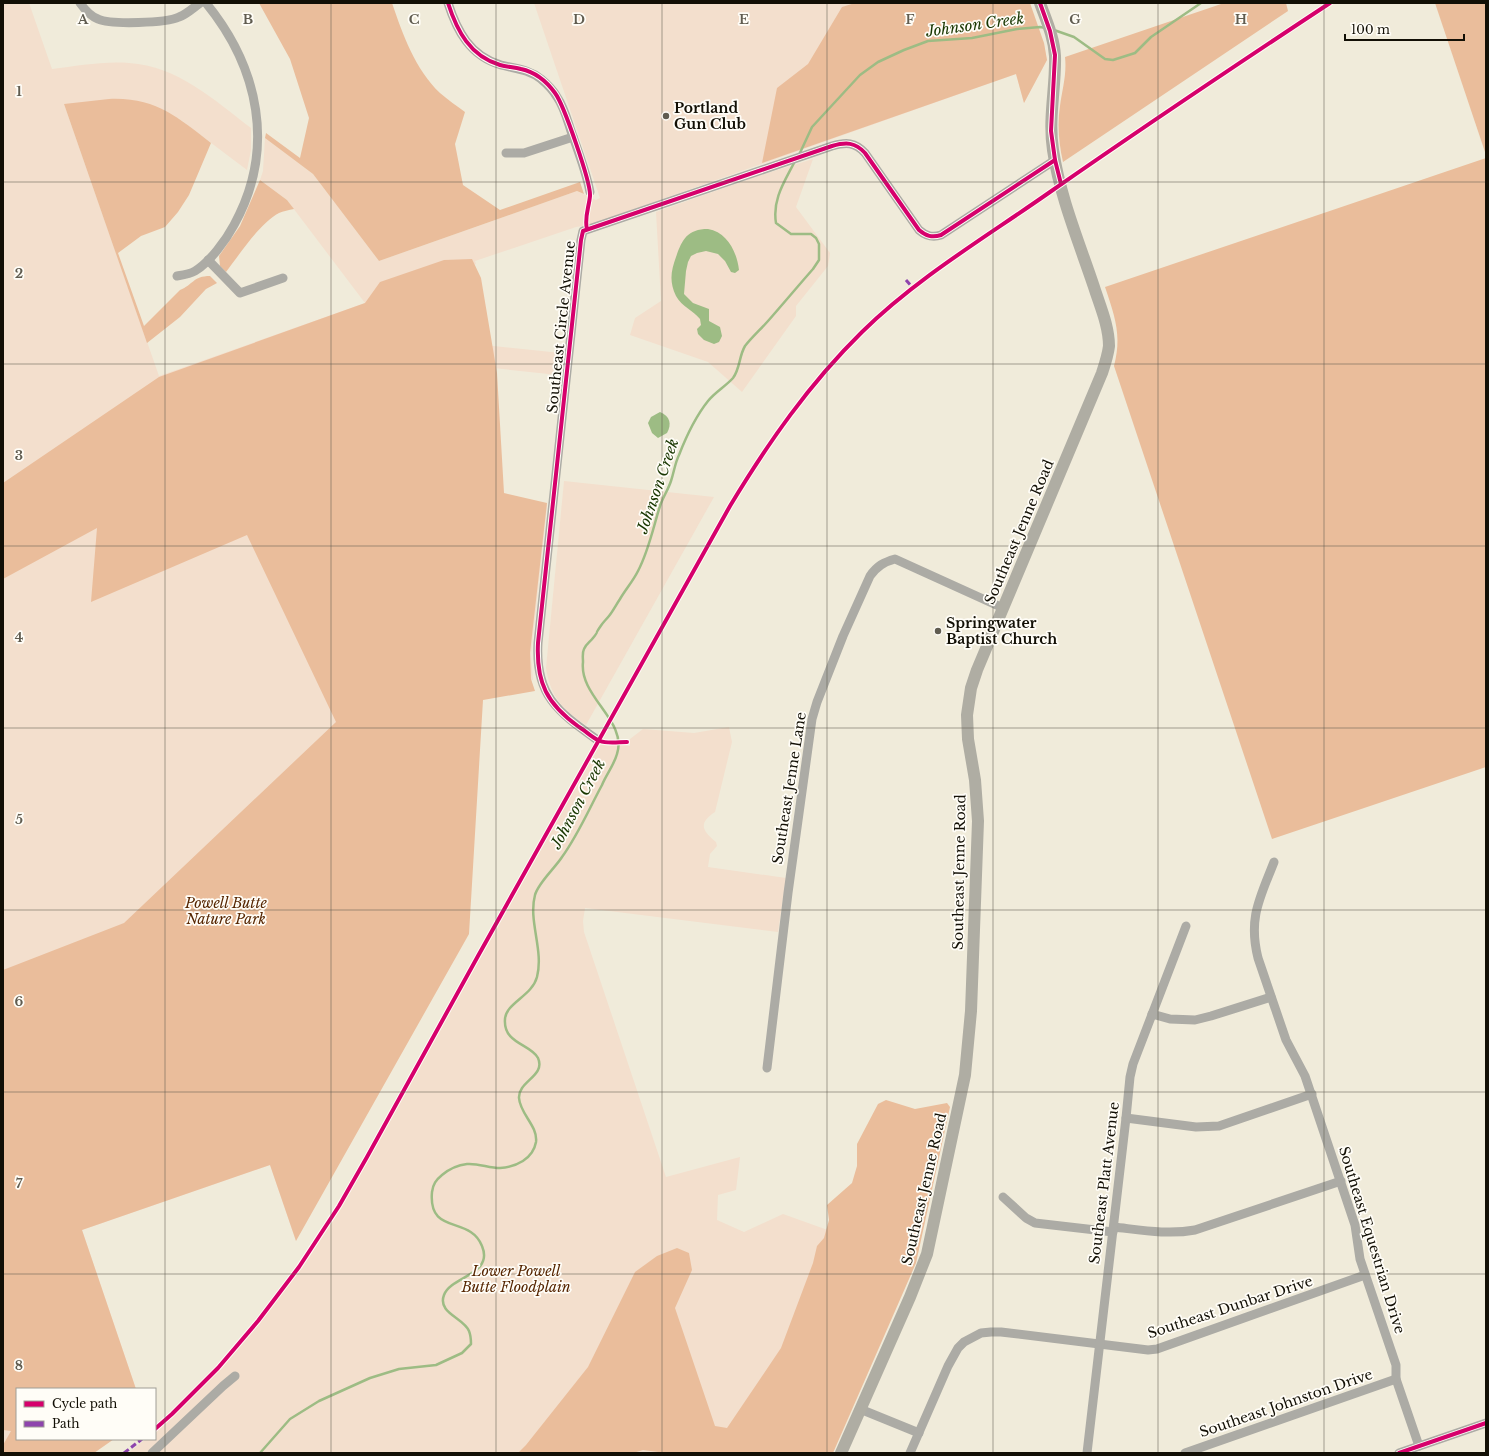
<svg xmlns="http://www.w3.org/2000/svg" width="1489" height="1456" font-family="'Libre Baskerville',serif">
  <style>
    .green { fill: #f3dfcd }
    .forest { fill: #eabd9b }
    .water { fill: #9dbc84 }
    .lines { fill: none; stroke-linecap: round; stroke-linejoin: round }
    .stream { stroke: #9dbc84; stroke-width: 2.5 }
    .minor { stroke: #acaba5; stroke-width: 9 }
    .major { stroke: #afada3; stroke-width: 12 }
    .quiet { stroke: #8e44ad; stroke-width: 3; stroke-dasharray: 6 3; stroke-linecap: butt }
    .cycleway-casing { stroke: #fffdf7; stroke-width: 6 }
    .cycleway { stroke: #d6006c; stroke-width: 4 }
    .grid { fill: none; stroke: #605c50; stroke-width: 1; stroke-opacity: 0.55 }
    .poi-dot { fill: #605c50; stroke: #fffdf7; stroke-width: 1.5 }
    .labels { text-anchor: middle; stroke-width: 3.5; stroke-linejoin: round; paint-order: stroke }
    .poi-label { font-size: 14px; font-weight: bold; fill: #120f05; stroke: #fffdf7; text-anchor: start }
    .street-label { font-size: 14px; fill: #120f05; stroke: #fffdf7 }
    .park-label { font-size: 14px; font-style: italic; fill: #562500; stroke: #fffdf7 }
    .water-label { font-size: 15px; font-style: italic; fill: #183600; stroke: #fffdf7 }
    .grid-label { font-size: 13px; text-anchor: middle; font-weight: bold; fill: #605c50; stroke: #fffdf7; stroke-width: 3.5; stroke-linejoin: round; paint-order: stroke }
  </style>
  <rect width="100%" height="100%" fill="#f0ebda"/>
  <g class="green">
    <path d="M3,3H29L52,69C77,66 103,61 129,63C178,66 214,100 251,128V150L247,170L178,118L64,104L159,376L365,303L287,200L260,180L263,171L265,138L313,174L379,261L577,191L596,200L600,198L534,3H915L1044,43L1047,60L1024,103L1016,74L589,225L576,227L475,261L476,264L402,290L399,336L561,353L558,375L446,363L315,481L547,505L531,655L533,680L380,670L296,1241L270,1165L82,1230L136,1389H17V1439H114L94,1453H3Z"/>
    <path d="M813,159L796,207L830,253L828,266L796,306V316L742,392L708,362L630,335L635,318L661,301L656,212L755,177Z"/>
    <path d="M564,481L714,497L586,725C563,710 550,696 546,668Z"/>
    <path d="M729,727L732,742L715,812C698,823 702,831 716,842L717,846L710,854L708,867L786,878L778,932L585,908L583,921L584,932L666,1177L740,1157L736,1190L718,1195L717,1220L744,1232L783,1214L914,1261L831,1453H128L146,1439H155V1431C191,1398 226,1364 257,1326C288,1287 316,1245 343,1203L599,746L602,744L630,746V739L643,729L694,733Z"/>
  </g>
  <g class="forest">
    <path d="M259,3H392C403,35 415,69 440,93C448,100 457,106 465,112L455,144L463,185L500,210L580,182L584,194L577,191L379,261L313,174L265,138L266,133L300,158L309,118L290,59Z"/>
    <path d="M855,3H1030L1044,43L1047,60L1024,103L1016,74L762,163L777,88L808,64L842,7Z"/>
    <path d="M1224,3H1286L1288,11L1063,162C1059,144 1057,125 1060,106C1062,90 1067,74 1065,57Z"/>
    <path d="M1435,3H1486V155Z"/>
    <path d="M109,99C156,97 177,117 211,143L189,195L178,212L165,227L141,236L118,253L144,326L180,290C193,285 193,276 210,276L217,283L206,289L180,317L147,343L64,104Z"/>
    <path d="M1486,158V767L1272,839L1114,366C1122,335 1115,317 1105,287Z"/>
    <path d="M260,180L287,200L294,209C289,210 283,211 279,213C260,223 239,255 226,272L220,266L219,256L240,226Z"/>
    <path d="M472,259L481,278L497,373L504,493L547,503L530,653L531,679L535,691L483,700L469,934L296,1241L270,1165L82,1230L136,1389H17V1439H114L94,1453H3V1445L11,1431L3,1430V970L124,923L336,722L247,535L91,602L97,528L3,579V483L159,377L365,303L380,282L444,260Z"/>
    <path d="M886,1100L915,1109L947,1103L950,1107L916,1263L833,1453H666L643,1450L633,1453H518L526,1445L588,1367L635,1272L657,1256L677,1248L689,1253L692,1270L675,1308L715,1426L727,1428L781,1348L813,1263L817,1246L824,1238L829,1220L827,1205L852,1183L857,1166V1144L878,1104Z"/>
  </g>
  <g class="water">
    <path d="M708,229C727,232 737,252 739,270L735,273L731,272L725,261L718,254L706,251L697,253L691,256L688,262L686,271L684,294L693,303L709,309V321L720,327L722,336L719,342L714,344L704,340L698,334L697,329L701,325L700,319C693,310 682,307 676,296C669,281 671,271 676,257C682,240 687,229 708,229Z"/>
    <path d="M660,412C670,416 672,424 667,433L658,438L652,433L648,423L651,417Z"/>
  </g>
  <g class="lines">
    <g class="stream">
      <path d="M1054,30L1074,37L1105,59L1113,60L1135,53L1151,37L1201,3"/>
      <path d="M799,155L812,127L860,75L878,62L904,50L928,41L972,38L1017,29L1040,27L1046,28"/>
      <path d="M260,1453L290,1419L319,1401L370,1378L399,1369L436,1365L462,1353L471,1344C471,1339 471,1336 469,1331C464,1318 437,1313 444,1295C451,1276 494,1275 482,1246C470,1215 428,1236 432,1192C433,1184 436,1180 442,1175C448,1170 458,1165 467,1164C478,1163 489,1168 500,1168C516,1167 533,1159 536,1142C538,1126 520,1114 519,1098C518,1081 546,1076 538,1058C531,1044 503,1044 505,1019C506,1003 532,996 537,977C544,950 528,921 535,895C538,883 555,868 562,857C578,835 589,809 602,785C606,775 614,765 617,754C628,721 579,697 583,662C583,658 582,653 584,649C586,644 590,642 593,638C601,628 593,637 600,627C604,621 604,622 609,616C613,611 616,605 620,599C626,589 633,581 638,571C649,550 653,528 660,506C663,497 668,490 671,481C674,472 675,463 679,455C686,437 696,416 708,401C715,392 726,386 733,378C740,369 739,356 745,346C752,337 761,329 768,321C783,304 798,286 813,269L819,260V244L816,238L811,234H791L776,223C772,199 785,181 795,161"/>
    </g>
    <g class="minor">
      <path d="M80,3C85,10 90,16 98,19C111,25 166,23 179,17C187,14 193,8 200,3"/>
      <path d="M448,3C457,31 470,56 501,65C516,69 528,69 541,79C547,84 553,90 557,97C564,107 567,119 571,131C578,151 586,171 590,192"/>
      <path d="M506,153H524L573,137"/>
      <path d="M208,260L240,293L283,278"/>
      <path d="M177,276C183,275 190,274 195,271C210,262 226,240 234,225C276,149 259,68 206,3"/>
      <path d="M596,739C557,711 535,695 538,643L581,240L583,231L832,146C846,142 855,142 865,153L919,230C926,236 932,238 941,235L1055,160"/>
      <path d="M1274,862C1260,898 1248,918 1258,958L1286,1040L1305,1076L1355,1225L1360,1259L1396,1365V1379L1419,1446"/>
      <path d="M1152,1014L1170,1019L1195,1020L1211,1016L1271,997"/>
      <path d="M767,1068L788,893L812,719L817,702L843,636L870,576C877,566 884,562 895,559L1003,608"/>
      <path d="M1126,1118L1196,1127L1219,1126L1312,1094"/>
      <path d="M1003,1197L1026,1218L1035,1223L1113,1232"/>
      <path d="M1114,1227C1141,1230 1168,1235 1195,1230L1341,1181"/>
      <path d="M860,1409L919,1433"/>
      <path d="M152,1453L223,1386L235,1376"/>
      <path d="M910,1453L948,1366L958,1348L964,1342L981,1333L991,1332H1001L1148,1350L1157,1349L1365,1275"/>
      <path d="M1087,1453L1126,1118L1130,1077L1133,1064L1186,926"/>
      <path d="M1185,1453L1396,1379"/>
      <path d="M1399,1453L1486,1423"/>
    </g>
    <path class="major" d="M841,1453L910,1297L927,1254L965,1075L971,1011L978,821L975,780L968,739L967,715L971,688L977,670L1102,373C1105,364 1108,355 1109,346C1109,326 1100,306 1094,287C1079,242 1060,197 1053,150C1048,118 1056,87 1055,56C1054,37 1046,20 1040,3"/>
    <g class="quiet">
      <path d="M906,280L913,288"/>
      <path d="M124,1453L142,1439"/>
    </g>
    <defs>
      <g id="cycleway">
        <path d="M448,3C457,31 470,56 500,65C507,67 514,67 521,69C535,72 547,82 555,93C564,105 591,183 590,196C589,207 584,218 587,229"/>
        <path d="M1040,3L1050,31L1055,55L1051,131L1055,160L1061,184"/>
        <path d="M627,742C619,742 607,744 600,741C592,738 586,731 579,727C547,704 536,683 538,643L581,240L583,231L832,146C846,142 855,142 865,153L919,230C926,236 932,238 941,235L1055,160"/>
        <path d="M155,1429L172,1414L218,1368L258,1321L299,1267L339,1206L367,1157L478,956L730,506C768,443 809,384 862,332C918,277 986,237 1050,192C1142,128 1236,65 1330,3"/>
        <path d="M1399,1453L1486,1423"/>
      </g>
    </defs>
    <use href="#cycleway" class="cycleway-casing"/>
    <use href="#cycleway" class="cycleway"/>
  </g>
  <path class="grid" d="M165,3V1453M331,3V1453M496,3V1453M662,3V1453M827,3V1453M993,3V1453M1158,3V1453M1324,3V1453M3,182H1486M3,364H1486M3,546H1486M3,728H1486M3,910H1486M3,1092H1486M3,1274H1486"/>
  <g class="poi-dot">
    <circle cx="666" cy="116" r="4"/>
    <circle cx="938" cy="631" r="4"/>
  </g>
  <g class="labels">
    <g class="poi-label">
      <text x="674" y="113">Portland<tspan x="674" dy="16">Gun Club</tspan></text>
      <text x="946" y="628">Springwater<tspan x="946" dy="16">Baptist Church</tspan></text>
    </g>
    <g class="street-label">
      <text transform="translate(561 327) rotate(-84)" y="5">Southeast Circle Avenue</text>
      <text transform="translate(1019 532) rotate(-67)" y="5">Southeast Jenne Road</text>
      <text transform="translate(789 788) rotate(-81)" y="5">Southeast Jenne Lane</text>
      <text transform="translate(959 872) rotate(-89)" y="5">Southeast Jenne Road</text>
      <text transform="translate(1104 1183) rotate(-83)" y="5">Southeast Platt Avenue</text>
      <text transform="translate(924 1189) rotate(-77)" y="5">Southeast Jenne Road</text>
      <text transform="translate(1372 1240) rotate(73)" y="5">Southeast Equestrian Drive</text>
      <text transform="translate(1230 1307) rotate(-18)" y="5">Southeast Dunbar Drive</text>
      <text transform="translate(1286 1403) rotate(-19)" y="5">Southeast Johnston Drive</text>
    </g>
    <g class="park-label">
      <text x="226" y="908">Powell Butte<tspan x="226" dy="16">Nature Park</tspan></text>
      <text x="516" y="1276">Lower Powell<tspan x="516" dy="16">Butte Floodplain</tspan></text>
    </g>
    <g class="water-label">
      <text transform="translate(975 25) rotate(-8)" y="5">Johnson Creek</text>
      <text transform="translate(658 486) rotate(-71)" y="5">Johnson Creek</text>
      <text transform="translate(578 804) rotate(-62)" y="5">Johnson Creek</text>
    </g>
  </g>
  <g class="grid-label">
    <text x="83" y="24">A</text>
    <text x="248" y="24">B</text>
    <text x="414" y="24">C</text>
    <text x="579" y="24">D</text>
    <text x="744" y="24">E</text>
    <text x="910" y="24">F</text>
    <text x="1075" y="24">G</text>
    <text x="1241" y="24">H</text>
    <text x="19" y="96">1</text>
    <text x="19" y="278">2</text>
    <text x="19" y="460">3</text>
    <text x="19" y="642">4</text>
    <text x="19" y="824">5</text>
    <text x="19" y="1006">6</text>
    <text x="19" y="1188">7</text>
    <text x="19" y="1370">8</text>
  </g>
  <rect width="1489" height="1456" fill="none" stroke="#120f05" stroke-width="8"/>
  <rect x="16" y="1388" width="140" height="52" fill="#fffdf7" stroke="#a09e96"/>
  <rect x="24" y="1401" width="20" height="6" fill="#d6006c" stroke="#a09e96"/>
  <text x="52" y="1408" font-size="12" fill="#120f05">Cycle path</text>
  <rect x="24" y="1421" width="20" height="6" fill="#8e44ad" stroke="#a09e96"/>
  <text x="52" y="1428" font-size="12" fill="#120f05">Path</text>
  <path d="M1345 34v6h119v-6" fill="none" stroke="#120f05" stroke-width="2"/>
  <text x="1351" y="34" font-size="12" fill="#120f05" stroke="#fffdf7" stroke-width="3" paint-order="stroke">100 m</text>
</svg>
